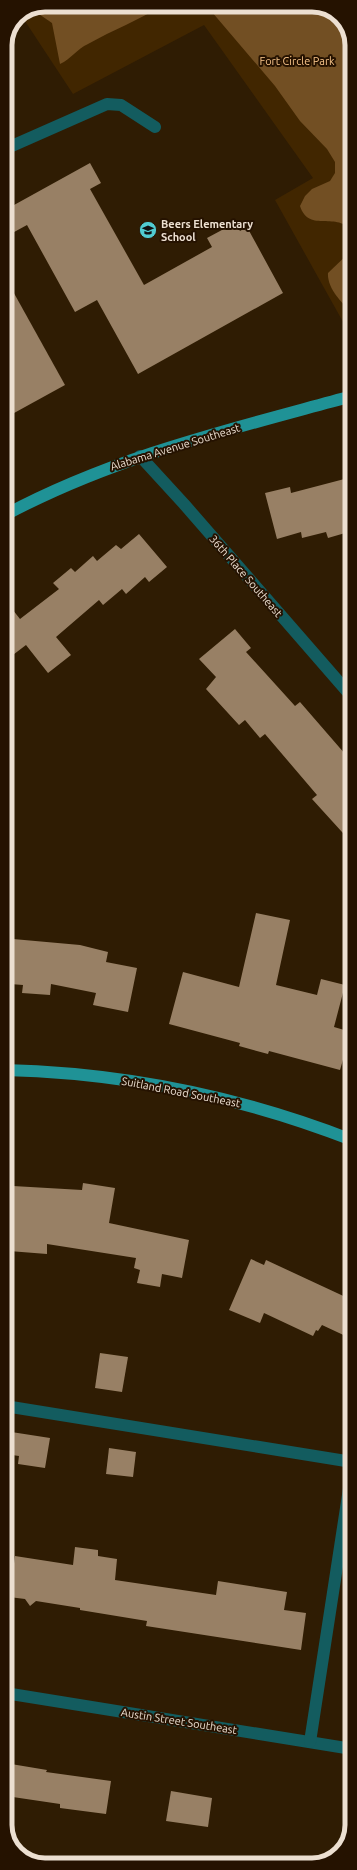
<svg xmlns="http://www.w3.org/2000/svg" width="357" height="1870" font-family="Ubuntu,sans-serif">
  <style>
    .green { fill: #412600 }
    .forest { fill: #724f23 }
    .building { fill: #988065 }
    .lines { fill: none; stroke-linecap: round; stroke-linejoin: round }
    .minor { stroke: #135c5f; stroke-width: 12 }
    .major { stroke: #1f9296; stroke-width: 12 }
    .labels { text-anchor: middle; stroke-width: 4; stroke-linejoin: round; paint-order: stroke }
    .park-label { font-size: 11px; fill: #f9c68b; stroke: #251200 }
    .poi-label { font-size: 11px; font-weight: bold; fill: #ecdfd1; stroke: #251200; text-anchor: start }
    .street-label { font-size: 11px; fill: #ecdfd1; stroke: #251200 }
    .rim { fill: none; stroke: #ecdfd1; stroke-width: 5 }
  </style>
  <rect width="100%" height="100%" fill="#2f1c03"/>
  <path class="green" d="M45,5H317L340,17L352,40V338L275,200L313,178L204,25L73,94L21,15Z"/>
  <g class="forest">
    <path d="M45,5H163C139,20 113,30 88,44C77,49 71,59 60,64L52,23L33,10Z"/>
    <path d="M206,5H317L340,17L352,40V232C338,210 309,234 300,206L305,196L312,189L330,181L335,173V162L327,149L300,121L275,86Z"/>
    <path d="M352,250V313C341,302 327,288 328,273Z"/>
  </g>
  <g class="building">
    <path d="M90,163L101,183L90,189L144,285L212,247L207,238L235,223L240,231L247,227L283,293L138,374L97,300L75,312L27,225L5,237V210Z"/>
    <path d="M5,277L65,385L5,418Z"/>
    <path d="M352,477V531L328,538L326,532L302,538L301,532L277,539L265,493L290,487L291,493Z"/>
    <path d="M139,534L167,567L149,582L145,577L126,594L122,589L103,605L99,600L56,637L71,655L48,673L26,645L5,661V600L20,619L59,589L53,583L71,568L75,572L93,556L97,561L116,545L121,549Z"/>
    <path d="M235,629L251,648L246,652L295,706L300,702L352,762V843L312,799L317,795L265,734L260,738L245,720L239,725L206,689L216,677L199,659Z"/>
    <path d="M256,913L290,920L276,985L317,995L321,979L345,985L334,1027L351,1032L340,1070L269,1051L268,1054L239,1046L240,1043L169,1024L183,972L239,987Z"/>
    <path d="M13,939L80,945L108,952L106,962L137,968L128,1012L93,1005L96,993L51,984L50,995L22,993L23,985L10,984Z"/>
    <path d="M83,1183L115,1188L109,1223L189,1240L182,1278L162,1274L160,1287L137,1283L140,1270L134,1268L136,1258L47,1244V1254L9,1251L13,1186L82,1190Z"/>
    <path d="M251,1259L264,1265L266,1260L352,1300V1339L322,1325L318,1331L316,1330L313,1336L264,1313L260,1323L229,1310Z"/>
    <path d="M100,1353L128,1357L122,1392L95,1388Z"/>
    <path d="M5,1431L50,1438L45,1468L18,1464L19,1456L5,1454Z"/>
    <path d="M109,1448L136,1452L133,1477L106,1474Z"/>
    <path d="M75,1547L98,1550V1556L117,1559L115,1580L216,1595L218,1581L287,1592L284,1610L306,1613L301,1650L146,1626L147,1621L80,1610V1608L36,1601L30,1606L25,1599L9,1597L10,1594L5,1593V1570L13,1571L15,1556L73,1565Z"/>
    <path d="M11,1764L47,1770L46,1772L111,1781L106,1814L60,1808V1804L6,1796Z"/>
    <path d="M171,1791L212,1798L208,1827L166,1821Z"/>
  </g>
  <g class="lines">
    <g class="minor">
      <path d="M5,149L107,104L121,105L155,127"/>
      <path d="M140,456L184,504L352,697"/>
      <path d="M5,1406L352,1462"/>
      <path d="M5,1693L352,1749"/>
      <path d="M310,1742L352,1469"/>
    </g>
    <g class="major">
      <path d="M5,515C115,456 232,429 352,396"/>
      <path d="M5,1070C123,1073 242,1097 352,1140"/>
    </g>
  </g>
  <defs>
    <symbol id="school-disc" viewBox="-11 -11 22 22"><circle r="9.5" fill="#51ccd1" stroke="#251200"/><path d="M0-5L7-2L0 1L-7-2ZM-4 1L0 2.5L4 1V4Q0 6-4 4Z" fill="#111"/></symbol>
  </defs>
  <g fill-rule="evenodd">
    <use href="#school-disc" x="138" y="220" width="20" height="20"/>
  </g>
  <g class="labels">
    <g class="park-label">
      <text x="297" y="65">Fort Circle Park</text>
    </g>
    <g class="poi-label">
      <text x="161" y="228">Beers Elementary<tspan x="161" dy="13">School</tspan></text>
    </g>
    <g class="street-label">
      <text transform="translate(175 447) rotate(-17)" y="4">Alabama Avenue Southeast</text>
      <text transform="translate(246 576) rotate(49)" y="4">36th Place Southeast</text>
      <text transform="translate(181 1092) rotate(11)" y="4">Suitland Road Southeast</text>
      <text transform="translate(179 1721) rotate(9)" y="4">Austin Street Southeast</text>
    </g>
  </g>
  <path d="M0 0H357V1870H0ZM45 12H312A33 33 0 0 1 345 45V1825A33 33 0 0 1 312 1858H45A33 33 0 0 1 12 1825V45A33 33 0 0 1 45 12Z" fill="#251200" fill-rule="evenodd"/>
  <path class="rim" d="M45 12H312A33 33 0 0 1 345 45V1825A33 33 0 0 1 312 1858H45A33 33 0 0 1 12 1825V45A33 33 0 0 1 45 12Z"/>
</svg>
